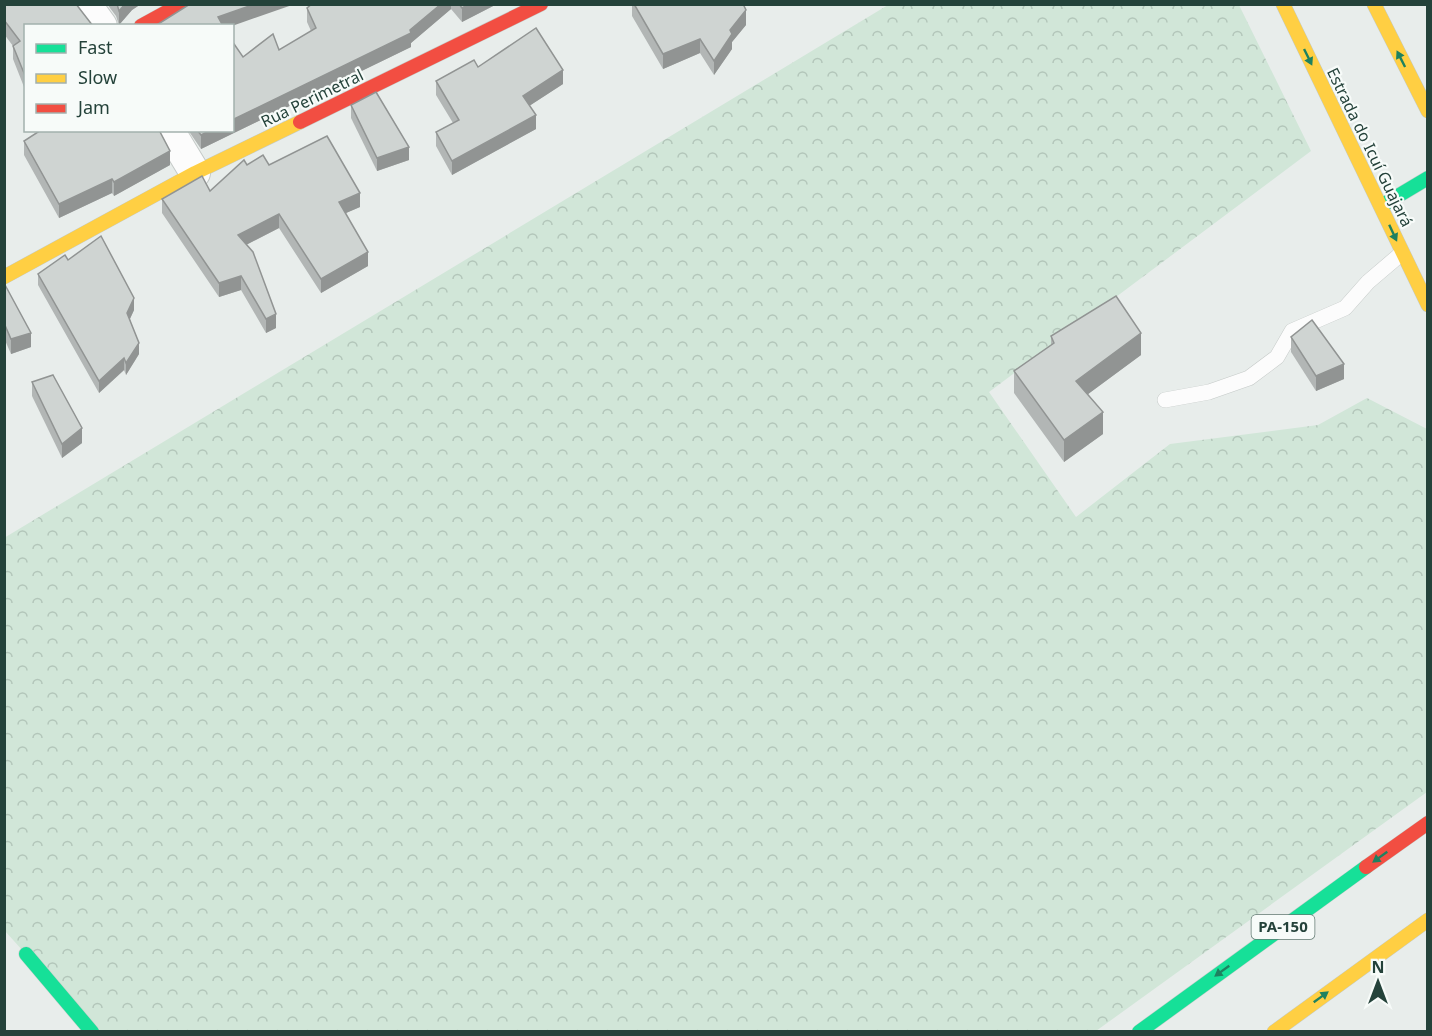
<svg xmlns="http://www.w3.org/2000/svg" width="1432" height="1036" font-family="'Noto Sans',sans-serif">
  <style>
    .forest { fill: url(#forest-crowns) }
    .lines { fill: none; stroke-linecap: round; stroke-linejoin: round }
    .lane-casing { stroke: #c5cac8; stroke-width: 16 }
    .street-casing { stroke: #c5cac8; stroke-width: 32 }
    .fast-casing { stroke: #c3cbc8; stroke-width: 15 }
    .slow-casing { stroke: #c3cbc8; stroke-width: 15 }
    .jam-casing { stroke: #c3cbc8; stroke-width: 15 }
    .lane { stroke: #fcfcfc; stroke-width: 15 }
    .street { stroke: #fcfcfc; stroke-width: 30 }
    .fast { stroke: #16e098; stroke-width: 14 }
    .slow { stroke: #ffcf43; stroke-width: 14 }
    .jam { stroke: #f24e42; stroke-width: 14 }
    .wall { fill: #b2b6b5 }
    .shaded-wall { fill: #919493 }
    .building { fill: #cfd4d2; stroke: #919493; stroke-width: 1.5 }
    .oneway { fill: #1e8160 }
    .labels { text-anchor: middle; stroke-width: 4.5; stroke-linejoin: round; paint-order: stroke }
    .shield { fill: #f7fbf9; stroke: #637a73; stroke-width: 1.5 }
    .shield-label { font-size: 15px; font-weight: bold; fill: #24423a }
    .street-label { font-size: 16px; fill: #24423a; stroke: #f7fbf9 }
  </style>
  <defs>
    <pattern id="forest-crowns" width="20" height="18" patternUnits="userSpaceOnUse" patternTransform="scale(1.5)"><rect width="20" height="18" fill="#d1e6d8"/><path d="M2 6a3 3 0 1 1 6 0M12 15a3 3 0 1 1 6 0" fill="none" stroke="#b3c6ba"/></pattern>
  </defs>
  <rect width="100%" height="100%" fill="#e8edeb"/>
  <path class="forest" d="M888,5H1239L1311,151L989,392L1076,517L1170,444L1318,425L1367,398L1427,429V792L1096,1031H95L5,931L4,538Z"/>
  <g class="lines">
    <defs>
      <path id="lane" d="M1165,400L1209,392L1249,378L1277,357L1292,331L1345,308L1368,282L1402,253"/>
      <g id="street">
        <path d="M86,4L102,26"/>
        <path d="M169,130L195,173"/>
      </g>
      <g id="fast">
        <path d="M1381,206L1428,178"/>
        <path d="M26,954L92,1032"/>
        <path d="M1139,1032L1366,867"/>
      </g>
      <g id="slow">
        <path d="M1283,4L1428,305"/>
        <path d="M1374,4L1428,111"/>
        <path d="M4,277L195,173L300,122"/>
        <path d="M1274,1032L1428,920"/>
      </g>
      <g id="jam">
        <path d="M141,26L181,4"/>
        <path d="M300,122L541,4"/>
        <path d="M1366,867L1428,823"/>
      </g>
    </defs>
    <use href="#lane" class="lane-casing"/>
    <use href="#street" class="street-casing"/>
    <use href="#fast" class="fast-casing"/>
    <use href="#slow" class="slow-casing"/>
    <use href="#jam" class="jam-casing"/>
    <use href="#lane" class="lane"/>
    <use href="#street" class="street"/>
    <use href="#fast" class="fast"/>
    <use href="#slow" class="slow"/>
    <use href="#jam" class="jam"/>
  </g>
  <g class="wall">
    <path d="M4,4L26,26V92L13,59V46L4,34Z"/>
    <path d="M107,4H141L132,10L119,25L116,16Z"/>
    <path d="M312,4H497L462,22L451,9L411,43V47L201,149L188,130H232L243,57L279,50L311,31L307,22V8Z"/>
    <path d="M632,4H743L746,25L732,42V49L714,75L700,53L663,69L632,16Z"/>
    <path d="M478,67L563,84L529,106L536,129L452,175L436,146V132L453,123L436,95V81Z"/>
    <path d="M351,105L409,160L377,171L351,118Z"/>
    <path d="M24,141L170,165L114,196L112,193L59,218L24,155Z"/>
    <path d="M247,165L360,207L346,213L368,266L321,293L279,228L246,245L276,328L266,333L241,290L219,297L162,213V199L210,191Z"/>
    <path d="M38,274L134,310L130,319L139,354L126,375L124,370L99,393L38,285Z"/>
    <path d="M4,283L31,347L11,354L4,338Z"/>
    <path d="M1051,336L1141,355L1088,394L1103,434L1064,462L1014,393V371L1051,345Z"/>
    <path d="M1291,337L1344,379L1316,391L1291,352Z"/>
    <path d="M32,382L82,443L62,458L32,396Z"/>
  </g>
  <g class="shaded-wall">
    <path d="M125,4H141L132,10L119,25V11Z"/>
    <path d="M255,4H295L232,26H218V17Z"/>
    <path d="M441,4H451V9L411,43V47L201,149V135L211,130H232V120L410,30Z"/>
    <path d="M469,4H497L462,22V8Z"/>
    <path d="M746,10V25L732,42V49L714,75V61L730,30Z"/>
    <path d="M700,39V53L663,69V54Z"/>
    <path d="M563,70V84L523,110V96Z"/>
    <path d="M536,115V129L452,175V161Z"/>
    <path d="M409,147V160L377,171V158Z"/>
    <path d="M170,151V165L114,196V182Z"/>
    <path d="M112,179V193L59,218V204Z"/>
    <path d="M360,193V207L339,216V202Z"/>
    <path d="M279,214V228L238,249V235Z"/>
    <path d="M368,252V266L321,293V279Z"/>
    <path d="M241,276V290L219,297V283Z"/>
    <path d="M134,298V310L127,325V313Z"/>
    <path d="M276,314V328L266,333V319Z"/>
    <path d="M31,333V347L11,354V339Z"/>
    <path d="M1141,333V355L1076,403V381Z"/>
    <path d="M139,343V354L126,375V363Z"/>
    <path d="M124,358V370L99,393V381Z"/>
    <path d="M1344,364V379L1316,391V376Z"/>
    <path d="M1103,412V434L1064,462V440Z"/>
    <path d="M82,428V443L62,458V444Z"/>
  </g>
  <g class="building">
    <path d="M4,4H76L93,26H26V78L13,46L20,41L4,20Z"/>
    <path d="M117,4H125L119,11Z"/>
    <path d="M190,4H255L218,17L223,26H155Z"/>
    <path d="M312,4H441L410,30L411,33L232,120V41L243,57L273,34L279,50L316,28L307,8Z"/>
    <path d="M459,4H469L462,8Z"/>
    <path d="M634,4H743L746,10L730,30L732,34L714,61L700,39L663,54Z"/>
    <path d="M536,28L563,70L523,96L536,115L452,161L436,132L459,120L436,81L474,60L478,67Z"/>
    <path d="M376,92L409,147L377,158L351,105Z"/>
    <path d="M41,130H159L170,151L114,182L112,179L59,204L24,141Z"/>
    <path d="M197,130H211L201,135Z"/>
    <path d="M327,136L360,193L339,202L368,252L321,279L279,214L238,235L253,252L276,314L266,319L241,276L219,283L162,199L202,176L210,191L244,160L247,165L263,155L269,165Z"/>
    <path d="M101,236L134,298L127,313L139,343L126,363L124,358L99,381L38,274L65,255L68,260Z"/>
    <path d="M4,283L31,333L11,339L4,323Z"/>
    <path d="M1116,296L1141,333L1076,381L1103,412L1064,440L1014,371L1054,343L1051,336Z"/>
    <path d="M1312,320L1344,364L1316,376L1291,337Z"/>
    <path d="M53,375L82,428L62,444L32,382Z"/>
  </g>
  <defs><path id="oneway-solid" d="M-6-.8H1V-3.2L6.5 0L1 3.2V.8H-6Z" transform="scale(1.5)"/></defs>
  <g class="oneway">
    <use href="#oneway-solid" transform="translate(1308 57) rotate(64)"/>
    <use href="#oneway-solid" transform="translate(1401 59) rotate(-117)"/>
    <use href="#oneway-solid" transform="translate(1393 233) rotate(65)"/>
    <use href="#oneway-solid" transform="translate(1380 857) rotate(144)"/>
    <use href="#oneway-solid" transform="translate(1222 971) rotate(144)"/>
    <use href="#oneway-solid" transform="translate(1321 997) rotate(-36)"/>
  </g>
  <g class="labels">
    <rect class="shield" x="1251.5" y="915" width="63" height="24" rx="4.5"/>
    <g class="shield-label">
      <text x="1283" y="932">PA-150</text>
    </g>
    <g class="street-label">
      <text transform="translate(312 98) rotate(-26)" y="6">Rua Perimetral</text>
      <text transform="translate(1370 147) rotate(64)" y="6">Estrada do Icuí Guajará</text>
    </g>
  </g>
  <rect width="1432" height="1036" fill="none" stroke="#24423a" stroke-width="12"/>
  <rect x="24" y="24" width="210" height="108" fill="#f7fbf9" stroke="#a3b1ad" stroke-width="1.5"/>
  <rect x="36" y="44" width="30" height="9" fill="#16e098" stroke="#a3b1ad" stroke-width="1.5"/>
  <text x="78" y="54" font-size="18" fill="#24423a">Fast</text>
  <rect x="36" y="74" width="30" height="9" fill="#ffcf43" stroke="#a3b1ad" stroke-width="1.5"/>
  <text x="78" y="84" font-size="18" fill="#24423a">Slow</text>
  <rect x="36" y="104" width="30" height="9" fill="#f24e42" stroke="#a3b1ad" stroke-width="1.5"/>
  <text x="78" y="114" font-size="18" fill="#24423a">Jam</text>
  <g transform="translate(1378 982)" stroke="#f7fbf9" stroke-width="4.5" paint-order="stroke">
  <path d="M0-4.5L10 22L0 15L-10 22Z" fill="#24423a"/>
  <text y="-9" font-size="16" font-weight="bold" text-anchor="middle" fill="#24423a">N</text>
  </g>
</svg>
